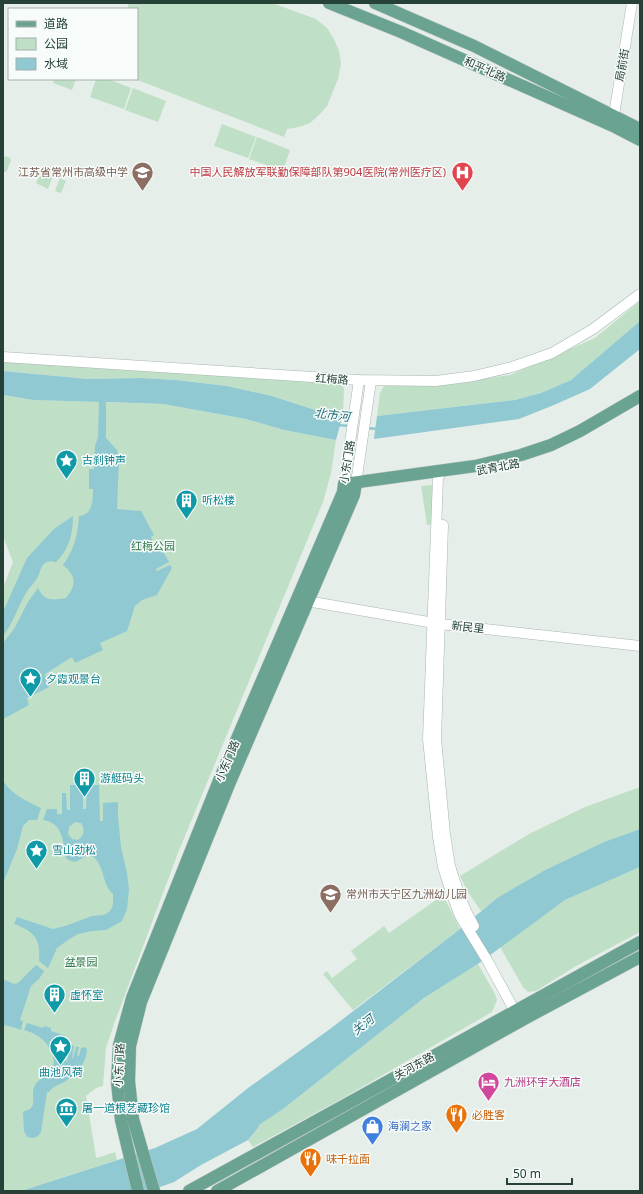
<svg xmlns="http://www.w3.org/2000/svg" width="643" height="1194" font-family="'Noto Sans','Noto Sans SC',sans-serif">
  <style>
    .green { fill: #bfdfc7 }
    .water { fill: #90c9d2; fill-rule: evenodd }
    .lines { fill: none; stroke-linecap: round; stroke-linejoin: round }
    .stream { stroke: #90c9d2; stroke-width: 2.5 }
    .minor-casing { stroke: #a8b7b1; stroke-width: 11 }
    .major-casing { stroke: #c2cac7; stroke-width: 13 }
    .minor { stroke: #fff; stroke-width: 10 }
    .major { stroke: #6ba393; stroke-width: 12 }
    .labels { text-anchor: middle; stroke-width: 3; stroke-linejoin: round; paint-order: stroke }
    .street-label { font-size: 11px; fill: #254138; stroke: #f7fbf9 }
    .education-label { font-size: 11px; fill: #785e54; stroke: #f7fbf9; text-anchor: end }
    .health-label { font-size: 11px; fill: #be3a42; stroke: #f7fbf9; text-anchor: end }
    .culture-label { font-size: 11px; fill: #0d838f; stroke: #f7fbf9; text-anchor: start }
    .park-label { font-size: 11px; fill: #2f7749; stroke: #f7fbf9 }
    .hotel-label { font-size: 11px; fill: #b23c85; stroke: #f7fbf9; text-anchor: start }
    .food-label { font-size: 11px; fill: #c56008; stroke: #f7fbf9; text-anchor: start }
    .shop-label { font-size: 11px; fill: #366cbe; stroke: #f7fbf9; text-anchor: start }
    .water-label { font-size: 12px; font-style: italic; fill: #1f6f7c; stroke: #f7fbf9 }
  </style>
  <rect width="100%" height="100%" fill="#e6eeea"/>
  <g class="green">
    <path d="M129,3H272L316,19L327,28L334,39L339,51L341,64L338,79L327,106L320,114L310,123L299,127L287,129L284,137L135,79H137V9H127Z"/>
    <path d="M54,79H76L72,90L53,83Z"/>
    <path d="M96,79H108L131,88L124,109L90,97Z"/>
    <path d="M133,88L166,101L158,122L125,110Z"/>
    <path d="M222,124L256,137L248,158L214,146Z"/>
    <path d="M257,137L290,150L283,171L249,159Z"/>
    <path d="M5,156L10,158L11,160L7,171L5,172L3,171V161Z"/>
    <path d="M41,171L53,176L48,189L36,183Z"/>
    <path d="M60,178L66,181L61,193L55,191Z"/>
    <path d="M640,301V321L571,380L541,393L515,400L377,416L380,393L384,386H436L510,375L595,338Z"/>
    <path d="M3,360L340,383L344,388L343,414L315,410L272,396L227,386L176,380L141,378L88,379L3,371Z"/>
    <path d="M3,395L33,400L163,404L246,419L284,430L336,440L331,473L323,502L178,853L114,1024L106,1048L103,1086L96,1088L86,1096L96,1157L97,1158L115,1152L117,1160L21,1191H3V588L13,562L3,536Z"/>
    <path d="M432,485V524L427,525L421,486Z"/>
    <path d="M640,787V829L604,842L545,870L497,898L481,911L468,892L460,876L529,834L585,807Z"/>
    <path d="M640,867V932L576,966L536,991L528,992L523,987L500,947L565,900Z"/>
    <path d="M443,895L460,929L353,1010L323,974L327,971L332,978L357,959L351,951L384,926L389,933Z"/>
    <path d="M478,964L495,994L497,1000L492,1012L343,1098L253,1147L248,1140L258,1128V1125L283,1109L424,998Z"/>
  </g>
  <g class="water">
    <path d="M640,321V349L590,389L554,405L519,419L374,439L377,416L515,400L541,393L571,380Z"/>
    <path d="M3,371L88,379L141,378L176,380L227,386L272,396L315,410L343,414L336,440L284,430L246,419L163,404L106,402V438L117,450L119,458L117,509L141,511L154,535L151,537L154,543L157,541L169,562L156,569L157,571L170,565L172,568L157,595L142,600L135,606L127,631L100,643L103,650L75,663L72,657L45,674L49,687L27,698L29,705L3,719V643L14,629L28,602L38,588C44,602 53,600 66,598C77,585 76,576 63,565C74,550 78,534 79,516C93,515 93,500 93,489H89V469H94L95,446L98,437L99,402L33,400L3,395Z"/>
    <path d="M73,516C73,533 69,550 56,562C39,558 42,573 36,580C32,585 28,589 25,595C17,608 13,624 3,636V612L27,558L54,529Z"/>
    <path d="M3,781C13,795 26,801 41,808L37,820H29L23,826L17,849L3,883Z"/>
    <path d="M70,785H83V809H86L87,785H99L100,821H103V803L118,802V817L121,847L127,873L129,890L127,909L122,921L106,930L92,931L78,934L68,940L57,948L48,968L39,961C41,939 34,931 14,924L17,917L53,929L65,926L92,916L104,915L109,912L112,908L113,903V894C101,885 105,858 88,855C79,859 76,866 66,858C63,841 63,823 43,820L47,809H57V814H62V793H66L67,810H70ZM75,822L81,823C85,830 85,834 78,840L72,839L68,834L69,827Z"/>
    <path d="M640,829V867L565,900L478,964L424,998L283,1109L259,1125L258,1128L248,1140L201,1165L174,1182L149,1191H21L155,1148L197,1129L248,1088L330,1029L460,929L497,898L545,870L604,842Z"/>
    <path d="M36,965L44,971L39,979L31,986L20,1020L23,1021L21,1030L13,1027L3,1025V979L14,984L18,983Z"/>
    <path d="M27,1023L43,1028L44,1026L51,1028V1031L66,1036L50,1049C45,1039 35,1033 24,1030Z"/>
    <path d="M69,1041L70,1043L65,1060L67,1061L71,1045L74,1046L72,1058H73L76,1047H79L77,1055L79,1056L81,1048L84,1047L87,1049C87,1062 77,1074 67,1080C61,1085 53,1085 49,1092H47L41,1132L38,1136L33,1138L27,1137L24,1131L23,1112C25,1110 29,1111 31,1108C36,1102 31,1094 34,1087C42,1072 57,1080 53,1054Z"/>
  </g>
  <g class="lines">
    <g class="stream">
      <path d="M337,425L350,426"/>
      <path d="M367,428L378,429"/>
    </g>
    <defs>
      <g id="minor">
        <path d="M613,121L632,3"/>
        <path d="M3,357L359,380L436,381L474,376L512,367L552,353L593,329L640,294"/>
        <path d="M441,471L438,478L428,739L438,837L443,867L451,892L460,916L487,960L518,1017"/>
        <path d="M356,483L371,381"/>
        <path d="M344,484L359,380"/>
        <path d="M443,525L436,739L445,834L450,866L460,897L466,911L474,926"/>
        <path d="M301,600L440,624L640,646"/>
      </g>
      <g id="major">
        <path d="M329,3L401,32L613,126L640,140"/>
        <path d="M375,3L474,46L640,129"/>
        <path d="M138,1191L121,1120L117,1082L119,1045L132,998L220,778L343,492L344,484L475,466L521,455L551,445L580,431L640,396"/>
        <path d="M154,1191L133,1119L129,1081L130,1046L141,1002L230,782L354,495L356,483"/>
        <path d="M189,1191L640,942"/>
        <path d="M217,1191L526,1018L640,957"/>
      </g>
    </defs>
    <use href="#minor" class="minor-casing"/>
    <use href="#major" class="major-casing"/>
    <use href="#minor" class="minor"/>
    <use href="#major" class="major"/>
  </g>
  <defs>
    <symbol id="school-pin" viewBox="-11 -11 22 30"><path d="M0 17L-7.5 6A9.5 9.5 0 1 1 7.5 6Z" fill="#8d6e63" stroke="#f7fbf9"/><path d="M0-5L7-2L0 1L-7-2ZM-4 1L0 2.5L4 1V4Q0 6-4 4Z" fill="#fff"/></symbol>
    <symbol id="hospital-pin" viewBox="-11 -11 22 30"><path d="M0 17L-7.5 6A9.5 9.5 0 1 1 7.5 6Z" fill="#e0444e" stroke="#f7fbf9"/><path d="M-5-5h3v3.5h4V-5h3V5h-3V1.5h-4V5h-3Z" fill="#fff"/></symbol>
    <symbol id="sight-pin" viewBox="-11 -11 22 30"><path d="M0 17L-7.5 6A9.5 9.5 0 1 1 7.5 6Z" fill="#0f9aa8" stroke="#f7fbf9"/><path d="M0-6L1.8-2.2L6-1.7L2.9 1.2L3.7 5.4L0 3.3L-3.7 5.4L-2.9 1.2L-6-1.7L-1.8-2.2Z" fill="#fff"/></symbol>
    <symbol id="building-pin" viewBox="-11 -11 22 30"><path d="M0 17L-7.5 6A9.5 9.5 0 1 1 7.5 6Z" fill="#0f9aa8" stroke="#f7fbf9"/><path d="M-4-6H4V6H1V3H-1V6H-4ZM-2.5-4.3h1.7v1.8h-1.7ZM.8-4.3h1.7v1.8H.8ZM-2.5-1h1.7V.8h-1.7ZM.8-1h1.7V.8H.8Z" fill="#fff"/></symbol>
    <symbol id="hotel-pin" viewBox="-11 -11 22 30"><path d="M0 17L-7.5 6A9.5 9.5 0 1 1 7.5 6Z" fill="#d1479c" stroke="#f7fbf9"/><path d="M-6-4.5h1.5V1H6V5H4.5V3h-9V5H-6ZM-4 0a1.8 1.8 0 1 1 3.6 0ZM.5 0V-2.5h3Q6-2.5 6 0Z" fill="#fff"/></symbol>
    <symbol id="museum-pin" viewBox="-11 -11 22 30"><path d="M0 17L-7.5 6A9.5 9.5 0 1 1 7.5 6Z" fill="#0f9aa8" stroke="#f7fbf9"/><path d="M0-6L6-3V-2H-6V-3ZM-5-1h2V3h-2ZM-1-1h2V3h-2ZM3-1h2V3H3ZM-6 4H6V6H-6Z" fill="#fff"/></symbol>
    <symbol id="restaurant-pin" viewBox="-11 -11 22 30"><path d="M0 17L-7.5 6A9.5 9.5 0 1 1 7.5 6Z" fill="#e8710a" stroke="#f7fbf9"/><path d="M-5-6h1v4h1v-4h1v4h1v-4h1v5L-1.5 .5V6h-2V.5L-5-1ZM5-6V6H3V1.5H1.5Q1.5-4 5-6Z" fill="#fff"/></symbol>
    <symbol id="shop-pin" viewBox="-11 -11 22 30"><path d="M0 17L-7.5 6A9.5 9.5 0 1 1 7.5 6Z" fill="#3f7fe0" stroke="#f7fbf9"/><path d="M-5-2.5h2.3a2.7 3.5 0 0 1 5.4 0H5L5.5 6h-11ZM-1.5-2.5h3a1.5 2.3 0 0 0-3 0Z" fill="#fff"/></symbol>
  </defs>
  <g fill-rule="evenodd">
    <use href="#school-pin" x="130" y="160" width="25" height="34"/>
    <use href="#hospital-pin" x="450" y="160" width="25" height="34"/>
    <use href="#sight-pin" x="54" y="448" width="25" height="34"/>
    <use href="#building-pin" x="174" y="488" width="25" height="34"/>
    <use href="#sight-pin" x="18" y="666" width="25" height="34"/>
    <use href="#building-pin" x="72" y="766" width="25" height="34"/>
    <use href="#sight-pin" x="24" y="838" width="25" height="34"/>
    <use href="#school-pin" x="318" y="882" width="25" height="34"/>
    <use href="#building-pin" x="42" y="982" width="25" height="34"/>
    <use href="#sight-pin" x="48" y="1034" width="25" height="34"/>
    <use href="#hotel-pin" x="476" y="1070" width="25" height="34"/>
    <use href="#museum-pin" x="54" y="1096" width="25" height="34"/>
    <use href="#restaurant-pin" x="444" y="1102" width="25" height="34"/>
    <use href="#shop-pin" x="360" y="1114" width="25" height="34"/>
    <use href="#restaurant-pin" x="298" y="1146" width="25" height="34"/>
  </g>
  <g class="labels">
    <g class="street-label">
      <text transform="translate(622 65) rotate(-80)" y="4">局前街</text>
      <text transform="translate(485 69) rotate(24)" y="4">和平北路</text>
      <text transform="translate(332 379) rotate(4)" y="4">红梅路</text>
      <text transform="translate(347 462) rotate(-81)" y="4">小东门路</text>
      <text transform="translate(498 467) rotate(-11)" y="4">武青北路</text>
      <text transform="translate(468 627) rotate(6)" y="4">新民里</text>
      <text transform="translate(227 761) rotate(-67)" y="4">小东门路</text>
      <text transform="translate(119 1065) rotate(-87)" y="4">小东门路</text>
      <text transform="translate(414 1066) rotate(-29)" y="4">关河东路</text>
    </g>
    <g class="education-label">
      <text x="128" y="176">江苏省常州市高级中学</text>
      <text x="346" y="898" text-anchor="start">常州市天宁区九洲幼儿园</text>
    </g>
    <g class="health-label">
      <text x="446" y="176">中国人民解放军联勤保障部队第904医院(常州医疗区)</text>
    </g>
    <g class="culture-label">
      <text x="82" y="464">古刹钟声</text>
      <text x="202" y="504">听松楼</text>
      <text x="46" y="683">夕霞观景台</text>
      <text x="100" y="782">游艇码头</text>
      <text x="52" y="854">雪山劲松</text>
      <text x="70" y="999">虚怀室</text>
      <text x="61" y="1076" text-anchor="middle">曲池风荷</text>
      <text x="82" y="1112">屠一道根艺藏珍馆</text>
    </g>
    <g class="park-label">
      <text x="153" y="550">红梅公园</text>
      <text x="81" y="966">盆景园</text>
    </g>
    <g class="hotel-label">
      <text x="504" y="1086">九洲环宇大酒店</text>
    </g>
    <g class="food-label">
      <text x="472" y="1119">必胜客</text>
      <text x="326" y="1163">味千拉面</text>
    </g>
    <g class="shop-label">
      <text x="388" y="1130">海澜之家</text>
    </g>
    <g class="water-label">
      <text transform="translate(332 415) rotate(7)" y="4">北市河</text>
      <text transform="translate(363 1025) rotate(-38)" y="4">关河</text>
    </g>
  </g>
  <rect width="643" height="1194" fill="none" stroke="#254138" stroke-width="8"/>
  <rect x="8" y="8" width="130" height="72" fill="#f7fbf9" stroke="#a3b1ac"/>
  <rect x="16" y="21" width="20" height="6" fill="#6ba393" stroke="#a3b1ac"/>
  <text x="44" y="28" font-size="12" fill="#254138">道路</text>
  <rect x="16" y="38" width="20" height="12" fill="#bfdfc7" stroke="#a3b1ac"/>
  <text x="44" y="48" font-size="12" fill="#254138">公园</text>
  <rect x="16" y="58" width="20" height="12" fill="#90c9d2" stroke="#a3b1ac"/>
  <text x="44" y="68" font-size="12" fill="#254138">水域</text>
  <path d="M507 1178v6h65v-6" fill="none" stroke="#254138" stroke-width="2"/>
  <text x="513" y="1178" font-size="12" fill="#254138" stroke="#f7fbf9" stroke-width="3" paint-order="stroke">50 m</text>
</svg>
